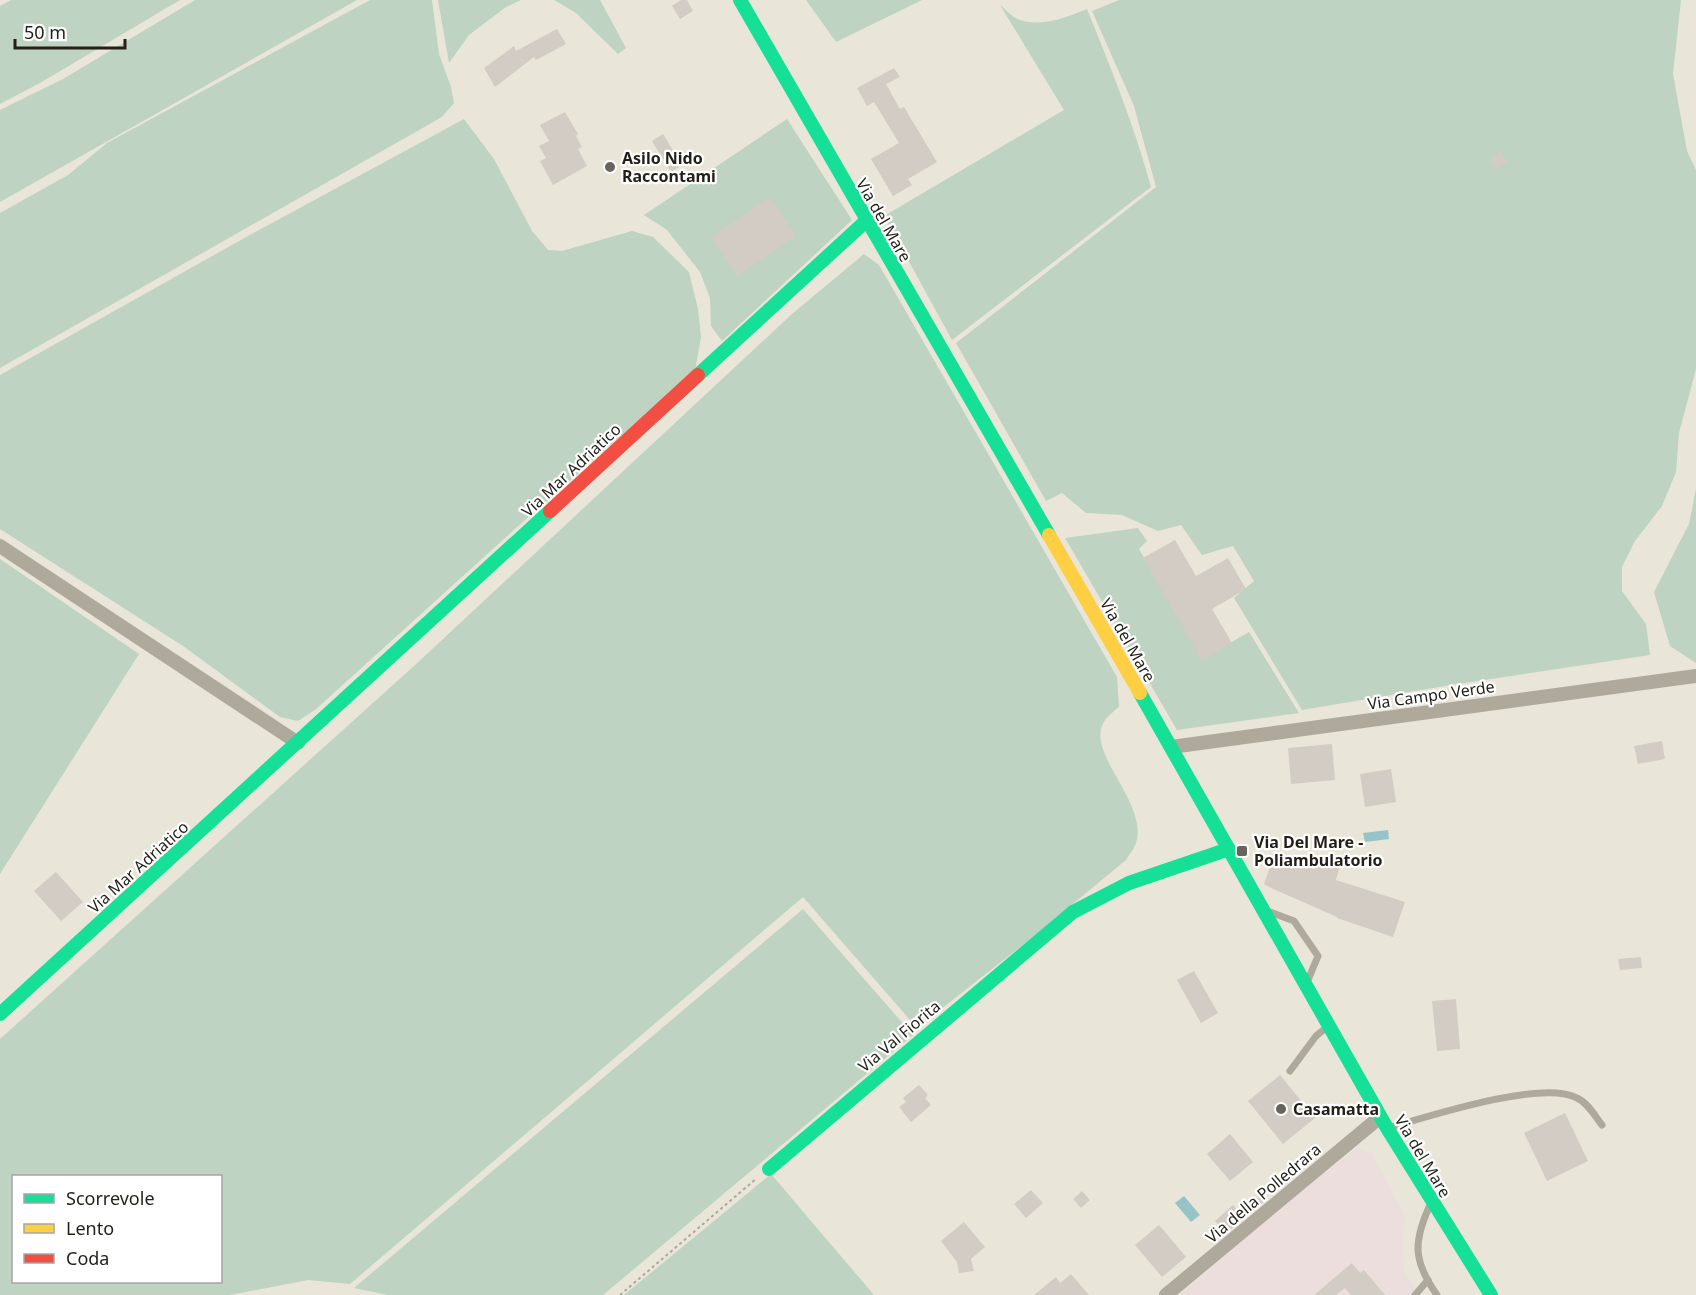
<svg xmlns="http://www.w3.org/2000/svg" width="1696" height="1295" font-family="'Noto Sans',sans-serif">
  <style>
    .medical { fill: #eddede }
    .green { fill: #bed3c1; fill-rule: evenodd }
    .water { fill: #96c3c8 }
    .building { fill: #d2ccc4 }
    .lines { fill: none; stroke-linecap: round; stroke-linejoin: round }
    .path { stroke: #ada89d; stroke-width: 2; stroke-dasharray: 3 3; stroke-linecap: butt }
    .lane { stroke: #afa99c; stroke-width: 7 }
    .street { stroke: #afa99c; stroke-width: 14 }
    .fast { stroke: #16e098; stroke-width: 14 }
    .slow { stroke: #ffcf43; stroke-width: 14 }
    .jam { stroke: #f24e42; stroke-width: 14 }
    .poi-dot { fill: #67655b; stroke: #fff; stroke-width: 2 }
    .labels { text-anchor: middle; stroke-width: 4.5; stroke-linejoin: round; paint-order: stroke }
    .poi-label { font-size: 16px; font-weight: bold; fill: #211f17; stroke: #fff; text-anchor: start }
    .street-label { font-size: 16px; fill: #211f17; stroke: #fff }
  </style>
  <rect width="100%" height="100%" fill="#e9e6d9"/>
  <path class="medical" d="M1357,1148L1372,1153L1406,1218L1403,1232L1404,1272L1421,1295H1180L1292,1198Z"/>
  <g class="green">
    <path d="M11,0H180L40,83L0,104V6Z"/>
    <path d="M195,0H357L0,202V110L63,79Z"/>
    <path d="M370,0H432L439,54L451,87L454,103L442,117L0,368V213L68,175L107,143Z"/>
    <path d="M438,0H521L506,7L469,35L449,63Z"/>
    <path d="M554,0H600L626,48L618,54L576,13Z"/>
    <path d="M806,0H922L836,42Z"/>
    <path d="M1119,0H1681L1673,74L1687,151L1696,170V369L1679,433L1676,472L1662,506L1635,541L1622,567V591L1646,624L1650,655L1451,685L1302,710L1234,598L1254,581L1233,546L1202,555L1181,525L1158,531L1122,515L1086,513L1062,493L1046,501L956,343L1156,187L1134,106L1092,11Z"/>
    <path d="M1000,5C1006,10 1013,18 1020,20C1043,27 1065,18 1087,9C1111,68 1134,125 1151,187L952,340L884,216L1064,110Z"/>
    <path d="M464,119L494,159L532,231L548,250L562,251L632,231L653,237L689,272L698,309L701,337L695,371L516,528L315,710L298,721L280,717L183,646L0,529V375L248,236Z"/>
    <path d="M787,119L852,220L722,341L711,326L710,298L700,272L667,230L644,215Z"/>
    <path d="M864,254L879,265L1117,677L1119,707C1114,711 1109,715 1105,720C1083,752 1149,802 1136,843C1134,849 1129,855 1126,860L1034,936L917,1028L803,897L350,1284L308,1280L230,1295H0V1039L414,666L792,314ZM14,1176H220V1282H14Z"/>
    <path d="M1696,489V663L1670,646L1654,592L1689,524Z"/>
    <path d="M1138,528L1147,541L1139,549L1202,659L1249,632L1299,713L1177,730L1065,538Z"/>
    <path d="M0,559L139,654L0,874Z"/>
    <path d="M803,909L913,1035L603,1295H388L354,1288Z"/>
    <path d="M771,1174L874,1295H624Z"/>
  </g>
  <g class="water">
    <path d="M1388,830L1389,839L1365,842L1363,833Z"/>
    <path d="M1184,1196L1200,1215L1191,1222L1175,1203Z"/>
  </g>
  <g class="building">
    <path d="M681,0H687L693,11L680,19L672,6Z"/>
    <path d="M557,29L566,44L536,60L534,57L495,87L484,68L514,46L516,51Z"/>
    <path d="M894,68L900,77L886,84L900,109L904,107L937,162L908,179L912,185L893,196L871,159L899,143L874,102L867,106L857,88Z"/>
    <path d="M565,112L578,134L576,136L582,147L578,149L587,166L553,185L540,161L546,158L539,146L549,141L540,125Z"/>
    <path d="M663,134L682,165L671,172L652,141Z"/>
    <path d="M1500,151L1508,161L1497,170L1489,160Z"/>
    <path d="M770,197L796,236L737,276L711,237Z"/>
    <path d="M1175,540L1196,576L1228,558L1246,589L1212,609L1232,643L1202,661L1143,558Z"/>
    <path d="M1662,741L1665,759L1638,764L1634,746Z"/>
    <path d="M1332,744L1335,780L1291,784L1288,748Z"/>
    <path d="M1391,769L1396,802L1365,807L1360,774Z"/>
    <path d="M1329,854L1342,858L1336,880L1405,902L1393,937L1337,918V917L1269,887L1264,884L1272,861L1296,867L1297,863L1312,868L1314,863L1325,867Z"/>
    <path d="M56,872L83,902L61,921L34,891Z"/>
    <path d="M1641,957L1642,968L1620,970L1618,959Z"/>
    <path d="M1194,971L1218,1013L1201,1023L1177,980Z"/>
    <path d="M1456,999L1460,1049L1437,1051L1432,1001Z"/>
    <path d="M1280,1075L1315,1118L1283,1144L1248,1101Z"/>
    <path d="M919,1085L928,1095L925,1098L931,1105L911,1122L899,1107L906,1102L903,1098Z"/>
    <path d="M1565,1113L1588,1161L1547,1181L1524,1133Z"/>
    <path d="M1230,1134L1253,1162L1230,1181L1207,1154Z"/>
    <path d="M1031,1190L1043,1203L1026,1218L1014,1204Z"/>
    <path d="M1082,1191L1090,1200L1081,1208L1073,1199Z"/>
    <path d="M1260,1196L1265,1201L1226,1233L1215,1221L1233,1205L1239,1213Z"/>
    <path d="M964,1222L985,1247L971,1259L974,1271L959,1273L957,1262L941,1241Z"/>
    <path d="M1159,1225L1186,1257L1162,1277L1135,1245Z"/>
    <path d="M1352,1263L1360,1273L1364,1270L1385,1295H1351L1345,1288L1336,1295H1314Z"/>
    <path d="M1071,1274L1089,1295H1034L1056,1277L1060,1283Z"/>
  </g>
  <g class="lines">
    <path class="path" d="M620,1295L757,1178"/>
    <g class="lane">
      <path d="M1270,912L1294,921L1318,956L1308,980"/>
      <path d="M1290,1071L1316,1036L1327,1027"/>
      <path d="M1388,1128C1427,1117 1542,1079 1577,1098C1588,1103 1595,1116 1602,1125"/>
      <path d="M1430,1205C1413,1242 1413,1261 1437,1295"/>
      <path d="M1415,1295L1428,1280"/>
    </g>
    <g class="street">
      <path d="M0,546L298,743"/>
      <path d="M1171,747L1696,676"/>
      <path d="M1166,1295L1380,1117"/>
    </g>
    <g class="fast">
      <path d="M740,0L1049,535"/>
      <path d="M698,375L866,221"/>
      <path d="M1140,693L1387,1128L1491,1295"/>
      <path d="M0,1014L550,511"/>
      <path d="M769,1169L1073,912L1129,883L1229,849"/>
    </g>
    <path class="slow" d="M1049,535L1140,693"/>
    <path class="jam" d="M550,511L698,375"/>
  </g>
  <g class="poi-dot">
    <circle cx="610" cy="167" r="6"/>
    <rect x="1236" y="845" width="12" height="12" rx="3"/>
    <circle cx="1281" cy="1109" r="6"/>
  </g>
  <g class="labels">
    <g class="poi-label">
      <text x="622" y="164">Asilo Nido<tspan x="622" dy="18">Raccontami</tspan></text>
      <text x="1254" y="848">Via Del Mare -<tspan x="1254" dy="18">Poliambulatorio</tspan></text>
      <text x="1293" y="1115">Casamatta</text>
    </g>
    <g class="street-label">
      <text transform="translate(884 220) rotate(60)" y="6">Via del Mare</text>
      <text transform="translate(571 470) rotate(-43)" y="6">Via Mar Adriatico</text>
      <text transform="translate(1128 640) rotate(60)" y="6">Via del Mare</text>
      <text transform="translate(1431 695) rotate(-8)" y="6">Via Campo Verde</text>
      <text transform="translate(138 867) rotate(-42)" y="6">Via Mar Adriatico</text>
      <text transform="translate(899 1036) rotate(-40)" y="6">Via Val Fiorita</text>
      <text transform="translate(1423 1156) rotate(59)" y="6">Via del Mare</text>
      <text transform="translate(1263 1193) rotate(-40)" y="6">Via della Polledrara</text>
    </g>
  </g>
  <rect x="12" y="1175" width="210" height="108" fill="#ffffff" stroke="#a6a5a2" stroke-width="1.5"/>
  <rect x="24" y="1194" width="30" height="9" fill="#16e098" stroke="#a6a5a2" stroke-width="1.5"/>
  <text x="66" y="1205" font-size="18" fill="#211f17">Scorrevole</text>
  <rect x="24" y="1224" width="30" height="9" fill="#ffcf43" stroke="#a6a5a2" stroke-width="1.5"/>
  <text x="66" y="1235" font-size="18" fill="#211f17">Lento</text>
  <rect x="24" y="1254" width="30" height="9" fill="#f24e42" stroke="#a6a5a2" stroke-width="1.5"/>
  <text x="66" y="1265" font-size="18" fill="#211f17">Coda</text>
  <path d="M15 39v9h110v-9" fill="none" stroke="#211f17" stroke-width="3"/>
  <text x="24" y="39" font-size="18" fill="#211f17" stroke="#ffffff" stroke-width="4.5" paint-order="stroke">50 m</text>
</svg>
